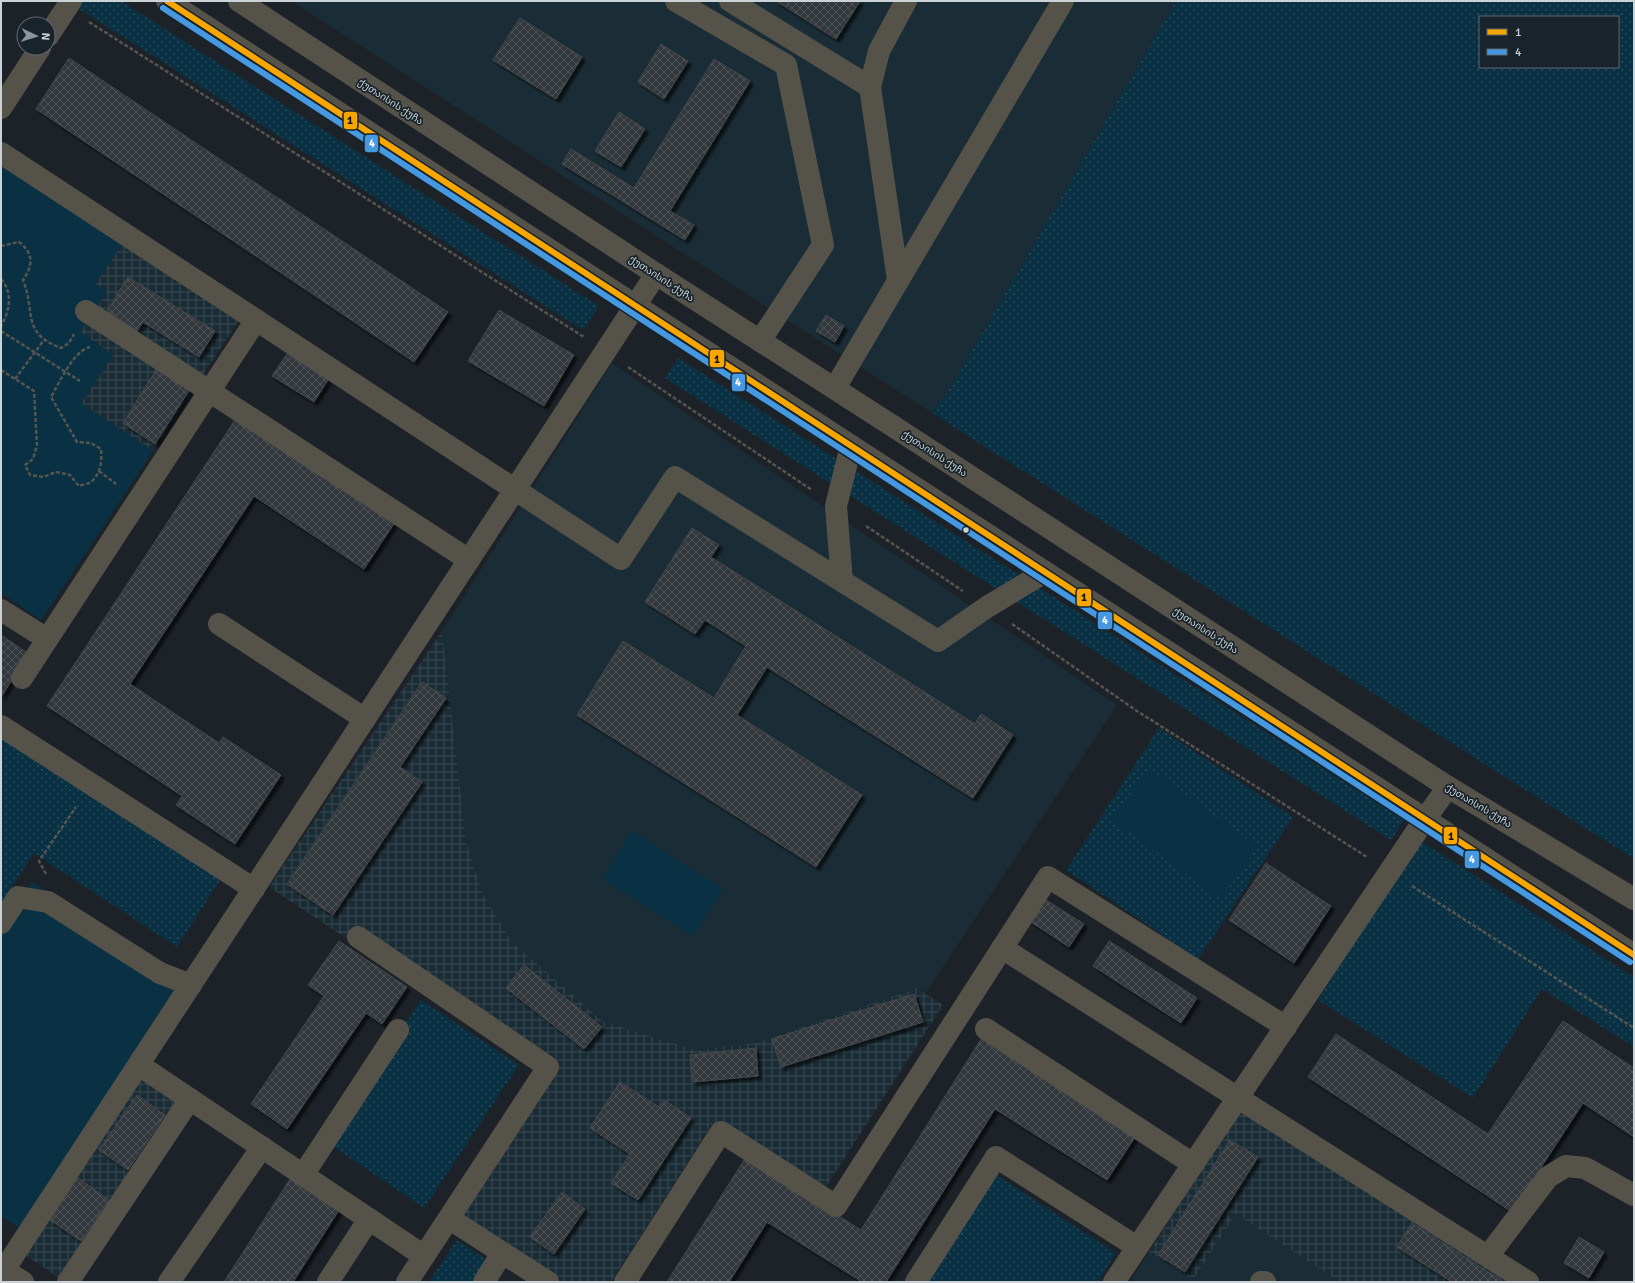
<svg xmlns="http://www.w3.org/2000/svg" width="1635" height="1283" font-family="Signika,'Noto Sans Georgian',sans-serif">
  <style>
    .built { fill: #1a2c36 }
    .industrial { fill: url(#industrial-grid) }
    .grass { fill: url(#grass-dots); fill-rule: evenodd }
    .park { fill: #093043 }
    .building { fill: url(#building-cross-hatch); stroke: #43494d; filter: url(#shadow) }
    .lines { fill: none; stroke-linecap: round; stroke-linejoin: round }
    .path { stroke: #565550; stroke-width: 2.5; stroke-dasharray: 4 2; stroke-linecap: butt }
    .minor { stroke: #555349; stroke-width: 22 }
    .bus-1-casing { stroke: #18232b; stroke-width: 9 }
    .bus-2-casing { stroke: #18232b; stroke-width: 9 }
    .bus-1 { stroke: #f7a600; stroke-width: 6 }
    .bus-2 { stroke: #4699e1; stroke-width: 6 }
    .bus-dot { fill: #cbd3d8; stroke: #18232b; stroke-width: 1.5 }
    .labels { text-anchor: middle; stroke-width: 3.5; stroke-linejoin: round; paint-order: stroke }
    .street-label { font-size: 10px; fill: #cbd3d8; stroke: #18232b }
    .line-badge { stroke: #18232b; stroke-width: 1.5 }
    .badge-label { font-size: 11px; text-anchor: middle; font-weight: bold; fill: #fff }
    .pale-badge-label { font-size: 11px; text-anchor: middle; font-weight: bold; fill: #111 }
  </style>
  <defs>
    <pattern id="industrial-grid" width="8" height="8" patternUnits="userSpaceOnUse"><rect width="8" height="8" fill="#1a2c36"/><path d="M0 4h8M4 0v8" fill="none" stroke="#3a4a52"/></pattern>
    <pattern id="grass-dots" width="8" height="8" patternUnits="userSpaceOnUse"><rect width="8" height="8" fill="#093043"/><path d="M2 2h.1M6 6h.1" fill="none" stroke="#2c4d5d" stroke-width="1.8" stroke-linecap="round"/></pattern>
    <pattern id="building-cross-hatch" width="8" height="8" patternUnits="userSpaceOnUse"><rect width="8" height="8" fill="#33383c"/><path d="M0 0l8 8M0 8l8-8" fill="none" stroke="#4f5457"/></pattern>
    <filter id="shadow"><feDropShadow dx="3.5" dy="3.5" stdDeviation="1" flood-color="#0009"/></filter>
  </defs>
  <rect width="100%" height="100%" fill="#1c2227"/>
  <g class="built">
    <path d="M291,1H1176L949,390L932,413Z"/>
    <path d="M612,363L1117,705L926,992L917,988L756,1043L696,1050L604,1022L511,941L482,892L466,841L442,631Z"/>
    <path d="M1236,1214L1340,1282H1130L1149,1252L1193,1279Z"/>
  </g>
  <g class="industrial">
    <path d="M123,243L239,320L153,451L81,403L113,355L80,332L106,292L95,284Z"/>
    <path d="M442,631L466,841L482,892L511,941L604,1022L696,1050L756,1043L917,988L943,1005L824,1190L713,1123L611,1282H555L449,1213L542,1068L269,887Z"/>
    <path d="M142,1071L186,1099L65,1282L22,1253Z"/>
    <path d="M1245,1103L1521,1282H1340L1236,1214L1193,1280L1149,1252Z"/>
  </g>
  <g class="grass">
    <path d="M67,1H121L599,306L583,330Z"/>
    <path d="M1176,1H1634V859L932,413L949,390ZM1480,17H1618V67H1480Z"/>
    <path d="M678,358L1404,820L1391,840L665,378Z"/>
    <path d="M1159,728L1293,817L1198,959L1066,870Z"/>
    <path d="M1,734L222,877L177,947L34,853L1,904Z"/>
    <path d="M1419,840L1634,977V1047L1542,989L1473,1098L1318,1000Z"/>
    <path d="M421,1000L519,1065L424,1208L326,1142Z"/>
    <path d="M995,1174L1116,1253L1098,1282H926Z"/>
    <path d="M457,1240L490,1262L477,1282H429Z"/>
  </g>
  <g class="park">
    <path d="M1,163L123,243L95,284L107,291L80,332L113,355L81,403L153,451L41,620L1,593Z"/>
    <path d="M1149,768L1258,847L1220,899L1112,820Z"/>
    <path d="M632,831L723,889L693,936L602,879Z"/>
    <path d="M32,882L182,977L22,1230L1,1216V930Z"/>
  </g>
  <g class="building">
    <path d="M776,1H860L836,39Z"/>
    <path d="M520,18L582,57L556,99L493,60Z"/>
    <path d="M661,44L688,61L664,99L638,82Z"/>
    <path d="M69,58L448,312L414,362L36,109Z"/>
    <path d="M714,59L750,81L670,211L694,225L685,240L562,164L571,149L634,188Z"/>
    <path d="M619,112L645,129L621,167L595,151Z"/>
    <path d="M128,277L215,331L199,357L143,322L137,331L107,311Z"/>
    <path d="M499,310L574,355L544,406L468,361Z"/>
    <path d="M826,315L844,326L835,342L816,331Z"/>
    <path d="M287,354L328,380L314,402L272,376Z"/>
    <path d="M160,364L193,384L155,444L123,423Z"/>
    <path d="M237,417L395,522L364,569L254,496L130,684L219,743L223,737L281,775L235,844L176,805L182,796L47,706Z"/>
    <path d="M692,528L719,545L711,557L975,724L981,714L1013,735L973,798L767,667L737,715L862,795L816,867L577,715L623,641L714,698L746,646L705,620L695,634L645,602Z"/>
    <path d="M1,635L29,654L1,697Z"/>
    <path d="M422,682L446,698L400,767L422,782L333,915L287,884Z"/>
    <path d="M1266,863L1331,906L1294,963L1229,920Z"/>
    <path d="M1043,898L1084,924L1069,947L1028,920Z"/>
    <path d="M339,941L407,987L382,1024L366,1013L287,1129L251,1104L324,996L308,985Z"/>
    <path d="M1109,941L1197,998L1181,1023L1093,966Z"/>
    <path d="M524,965L602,1027L584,1049L506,988Z"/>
    <path d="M914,994L923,1022L781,1067L772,1039Z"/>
    <path d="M1563,1021L1634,1068V1137L1583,1103L1512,1212L1308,1077L1336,1034L1488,1134Z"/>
    <path d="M983,1036L1137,1134L1107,1180L995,1109L886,1282H862L767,1222L729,1282H667L746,1157L861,1230Z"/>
    <path d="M756,1048L758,1076L692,1082L690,1055Z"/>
    <path d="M620,1082L659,1107L664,1100L691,1118L638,1200L611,1183L630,1154L590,1128Z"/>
    <path d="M137,1095L165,1115L128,1170L99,1150Z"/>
    <path d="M1230,1140L1258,1157L1185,1272L1158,1255Z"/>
    <path d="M292,1176L341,1207L293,1282H224Z"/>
    <path d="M78,1178L109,1200L81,1241L50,1220Z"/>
    <path d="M562,1192L585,1209L554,1254L530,1237Z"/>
    <path d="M1412,1223L1504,1282H1452L1397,1247Z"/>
    <path d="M1579,1237L1604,1252L1589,1278L1564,1263Z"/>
  </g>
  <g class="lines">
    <g class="path">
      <path d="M89,22L584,337"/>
      <path d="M1,246L19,242C34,253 33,266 23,280C36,313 21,333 61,348L69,343L74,334"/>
      <path d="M1,279C13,292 10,311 1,326"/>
      <path d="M1,331L80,381"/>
      <path d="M628,367L812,490"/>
      <path d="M1,370L34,391L37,445L33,459L25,465L30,475L43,477L56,472L70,475L79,486C82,485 88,484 91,482C101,474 102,460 101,449L91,443L77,442L51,397C60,382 73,351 90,347"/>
      <path d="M15,379L44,340"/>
      <path d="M99,471L116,484"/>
      <path d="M866,526L963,591"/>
      <path d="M1012,624L1137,711L1367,857"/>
      <path d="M46,874L39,861L76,807"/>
      <path d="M1412,886L1634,1028"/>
    </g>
    <g class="minor">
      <path d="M167,1L1634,955"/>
      <path d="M239,1L656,274L885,421L1448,787L1634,899"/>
      <path d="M676,1L786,65L823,245L760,341"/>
      <path d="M730,1L870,87"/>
      <path d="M48,36L71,1"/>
      <path d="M1,108L40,48"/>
      <path d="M1,153L621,559L675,477L938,641L987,607L1045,572"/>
      <path d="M898,280L870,87L879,51L906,1"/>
      <path d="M86,311L469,560"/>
      <path d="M835,388L1063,1"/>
      <path d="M842,581L836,506L851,446"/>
      <path d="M1,610L47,639"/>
      <path d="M219,624L365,719"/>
      <path d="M22,678L256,320"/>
      <path d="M1,726L254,889"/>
      <path d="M1,923L18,897L48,902L160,973L191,985"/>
      <path d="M358,937L548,1067L407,1282"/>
      <path d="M1002,948L1528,1282"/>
      <path d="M986,1029L1193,1164"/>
      <path d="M139,1065L424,1256"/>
      <path d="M303,1175L398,1030"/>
      <path d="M450,1219L548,1282"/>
      <path d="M1488,1256L1548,1177L1566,1166L1585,1168L1634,1195"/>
      <path d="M1,1268L4,1270L656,274"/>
      <path d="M4,1270L23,1282"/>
      <path d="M68,1282L190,1099"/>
      <path d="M169,1282L262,1147"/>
      <path d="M328,1282L369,1219"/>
      <path d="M484,1282L502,1253"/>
      <path d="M625,1282L721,1132L836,1206L1048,877L1286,1027"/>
      <path d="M916,1282L996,1157L1137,1247"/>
      <path d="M1114,1282L1425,819L1448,787"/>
      <path d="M1261,1282H1265"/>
    </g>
    <defs>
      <path id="bus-1" d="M167,1L1634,955"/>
      <path id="bus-2" d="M163,8L1630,962"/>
    </defs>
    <use href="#bus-1" class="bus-1-casing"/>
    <use href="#bus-2" class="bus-2-casing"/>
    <use href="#bus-1" class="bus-1"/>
    <use href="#bus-2" class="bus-2"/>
  </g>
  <circle class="bus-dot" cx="966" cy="530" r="3.5"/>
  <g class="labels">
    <g class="street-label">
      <text transform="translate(391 101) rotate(33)" y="4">ქუთაისის ქუჩა</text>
      <text transform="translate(662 278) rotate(33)" y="4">ქუთაისის ქუჩა</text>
      <text transform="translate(935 453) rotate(33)" y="4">ქუთაისის ქუჩა</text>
      <text transform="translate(1206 630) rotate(33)" y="4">ქუთაისის ქუჩა</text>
      <text transform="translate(1479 805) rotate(31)" y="4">ქუთაისის ქუჩა</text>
    </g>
  </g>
  <g class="line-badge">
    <rect x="343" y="111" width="15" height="19" rx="4" fill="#f7a600"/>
    <rect x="364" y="134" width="15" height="19" rx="4" fill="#4699e1"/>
    <rect x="709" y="349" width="16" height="19" rx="4" fill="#f7a600"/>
    <rect x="731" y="373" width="15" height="19" rx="4" fill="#4699e1"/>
    <rect x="1076" y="588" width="16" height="19" rx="4" fill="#f7a600"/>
    <rect x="1097" y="611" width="16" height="19" rx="4" fill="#4699e1"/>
    <rect x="1443" y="826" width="15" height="19" rx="4" fill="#f7a600"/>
    <rect x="1464" y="850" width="16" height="19" rx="4" fill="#4699e1"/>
  </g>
  <g class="badge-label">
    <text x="372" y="147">4</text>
    <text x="738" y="386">4</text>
    <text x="1105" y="624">4</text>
    <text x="1472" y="863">4</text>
  </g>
  <g class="pale-badge-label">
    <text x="350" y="124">1</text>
    <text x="717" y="363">1</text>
    <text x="1084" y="601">1</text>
    <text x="1451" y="840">1</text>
  </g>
  <rect width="1635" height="1283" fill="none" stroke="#cbd3d8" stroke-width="4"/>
  <rect x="1479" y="16" width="140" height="52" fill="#18232b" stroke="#606970"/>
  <rect x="1487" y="29" width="20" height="6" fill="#f7a600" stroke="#606970"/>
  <text x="1515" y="36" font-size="12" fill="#cbd3d8">1</text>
  <rect x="1487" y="49" width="20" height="6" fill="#4699e1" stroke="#606970"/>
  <text x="1515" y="56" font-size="12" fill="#cbd3d8">4</text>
  <g transform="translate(36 36) rotate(94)"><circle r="19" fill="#18232b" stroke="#606970"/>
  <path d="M0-3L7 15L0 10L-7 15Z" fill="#8e959a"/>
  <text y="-6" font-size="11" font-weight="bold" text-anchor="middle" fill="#cbd3d8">N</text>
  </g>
</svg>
